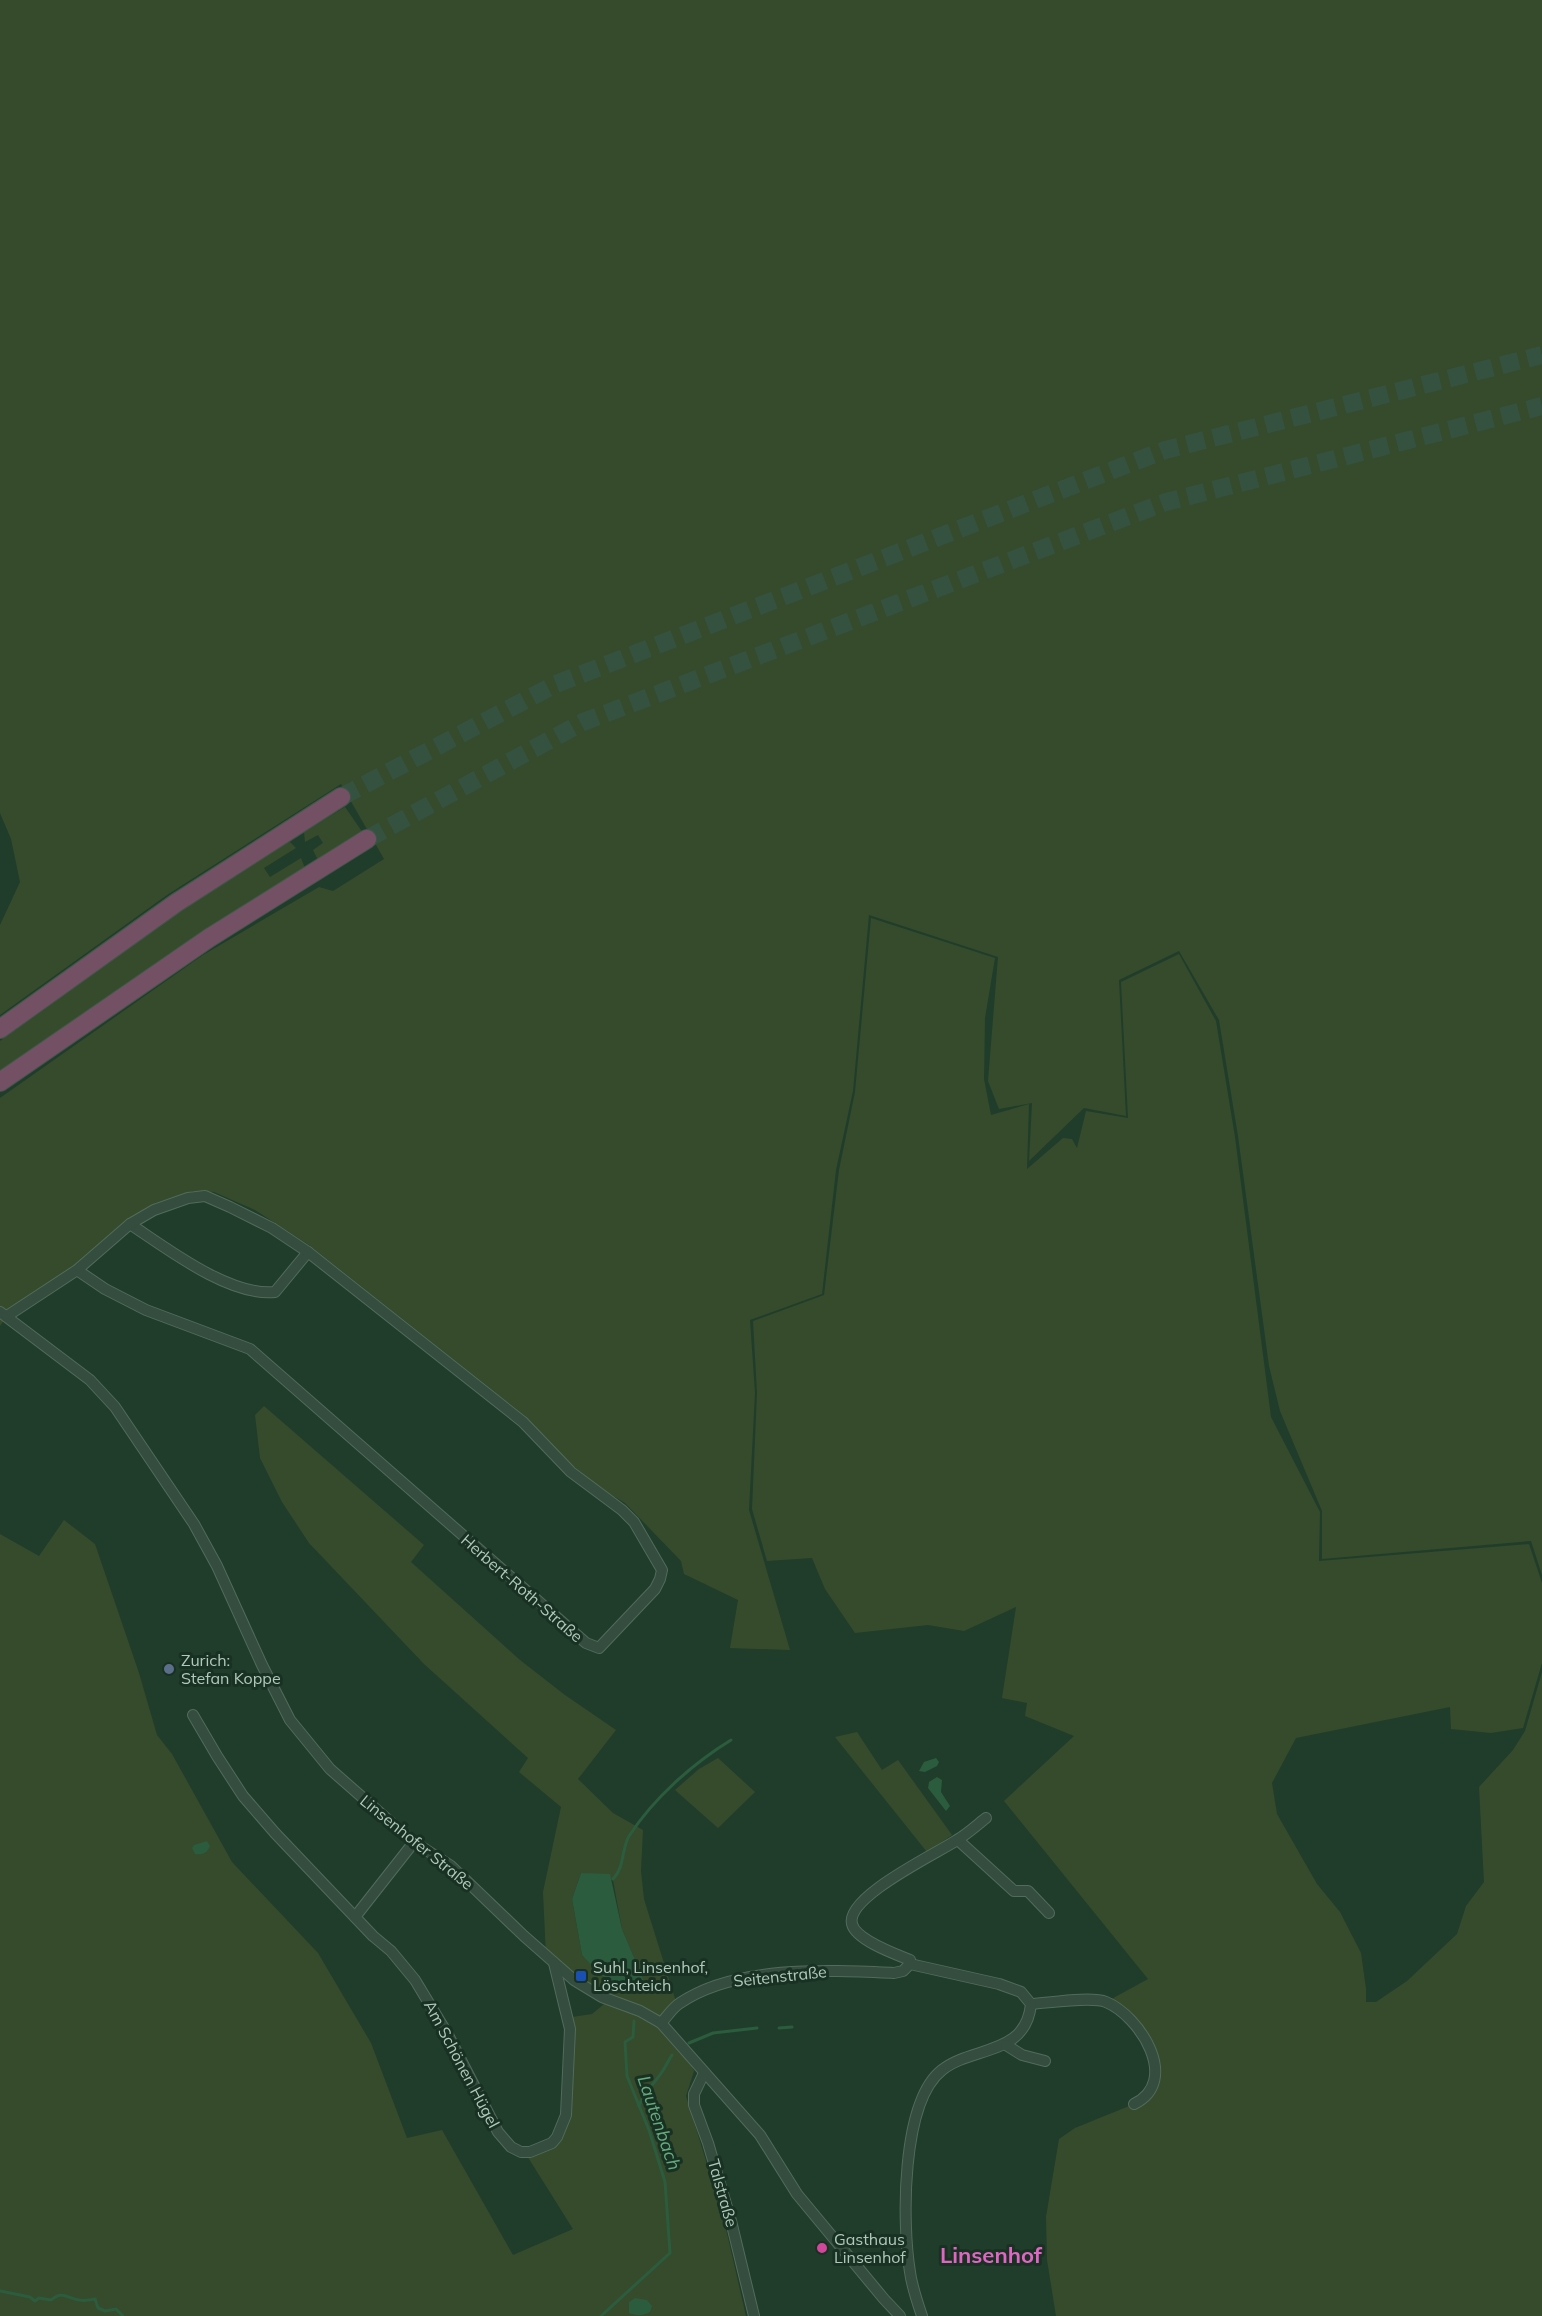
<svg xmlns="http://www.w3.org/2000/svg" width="1542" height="2316" font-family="Mulish,sans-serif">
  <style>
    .green { fill: #354b2b; fill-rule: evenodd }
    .water { fill: #2b5c3e }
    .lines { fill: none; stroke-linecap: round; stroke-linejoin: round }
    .stream { stroke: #2b5c3e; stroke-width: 3 }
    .motorway-tunnel { stroke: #355240; stroke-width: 18; stroke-dasharray: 18 9; stroke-linecap: butt }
    .minor-casing { stroke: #526b5c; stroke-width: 12 }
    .motorway-casing { stroke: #3f5749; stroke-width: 20 }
    .minor { stroke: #344d3e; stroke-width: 10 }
    .motorway { stroke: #745065; stroke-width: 18 }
    .service-dot { fill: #5c6f8a; stroke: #193123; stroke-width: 2 }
    .transit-dot { fill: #1a4fb4; stroke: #193123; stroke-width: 2 }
    .hotel-dot { fill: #d1479c; stroke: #193123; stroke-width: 2 }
    .labels { text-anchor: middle; stroke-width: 6; stroke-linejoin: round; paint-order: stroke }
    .street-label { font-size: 16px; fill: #afc9ba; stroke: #193123 }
    .poi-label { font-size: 16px; fill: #afc9ba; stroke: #193123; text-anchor: start }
    .water-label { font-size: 18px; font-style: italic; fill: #65ab7f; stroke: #193123 }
    .district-label { font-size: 22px; font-weight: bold; fill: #e066c4; stroke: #193123 }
  </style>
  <rect width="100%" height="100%" fill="#203d2b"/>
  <g class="green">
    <path d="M0,0H1542V1575L1531,1541L1322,1559V1511L1280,1411L1269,1366L1238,1136L1219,1020L1179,951L1119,980L1126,1116L1084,1108L1029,1161L1032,1103L999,1109L988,1081L998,957L869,915L853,1091L836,1170L822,1294L750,1320L755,1393L749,1510L790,1650L730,1648L738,1600L684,1574L681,1561L625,1503L600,1488L568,1462L524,1415L309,1245L255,1210L214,1192L193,1191L155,1203L154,1210L7,1316L0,1326V1098L203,955L319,887L333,891L384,859L341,784L167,895L0,1015V925L20,882L11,839L0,813Z"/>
    <path d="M345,807L363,833L318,860L313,850L323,843L318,835L305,842L304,832Z"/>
    <path d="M290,842L296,848L264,868L270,877L301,858L305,868L0,1074V1041L181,910L286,843Z"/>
    <path d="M871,918L995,958L985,1018L984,1079L991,1115L1029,1104L1027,1169L1063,1138L1072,1139L1077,1148L1086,1111L1128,1118L1121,982L1179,954L1216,1021L1235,1137L1271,1417L1320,1512L1319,1561L1529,1544L1542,1583V1663L1523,1728L1491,1733L1451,1729L1450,1707L1296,1738L1272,1783L1277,1814L1317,1884L1340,1912L1361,1953L1366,1989V2002H1376L1407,1981L1457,1934L1466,1906L1484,1882L1479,1787L1513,1750L1525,1731L1542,1672V2316H1056L1047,2260L1046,2217L1059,2139L1075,2128L1134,2104L1156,2079L1144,2039L1106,2002L1148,1979L1004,1801L1074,1736L1025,1716L1027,1703L1002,1698L1016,1607L964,1631L928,1625L855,1633L825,1589L812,1558L767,1561L752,1509L757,1393L753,1321L824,1295L839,1170L855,1092Z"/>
    <path d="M264,1406L424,1545L411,1562L520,1660L565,1695L616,1730L578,1779L613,1813L643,1830L641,1871L644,1899L677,2005L661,2023L685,2053L694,2071L686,2096L723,2216L746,2316H0V1534L39,1556L64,1520L95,1544L139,1673L157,1735L172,1754L232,1862L318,1953L371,2043L407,2138L442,2130L513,2255L573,2229L524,2151L549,2141L563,2115L572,2017L592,2014L609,2000L546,1956L543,1892L561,1807L519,1772L528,1758L424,1664L309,1543L282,1502L260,1458L255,1415ZM581,1873L613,1880L622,1929L647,1991L627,1993L582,1955L572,1899Z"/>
    <path d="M857,1732L882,1770L898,1760L952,1835L927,1852L835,1737Z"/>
    <path d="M718,1758L755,1792L718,1828L675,1790L699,1769Z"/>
  </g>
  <g class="water">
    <path d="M936,1758L939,1762L937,1766L925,1772L919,1771L924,1762Z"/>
    <path d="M937,1777L942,1780L941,1792L950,1806L946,1811L928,1788L929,1782Z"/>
    <path d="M207,1841L210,1846C207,1853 203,1855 195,1854L192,1848L194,1845Z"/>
    <path d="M581,1873L610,1874L622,1929L648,1991L627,1994L600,1974L582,1955L572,1899Z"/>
    <path d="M635,2298L647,2300L652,2306L650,2312C643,2316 637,2316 629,2313V2302Z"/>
  </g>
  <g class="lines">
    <g class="stream">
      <path d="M613,1879C625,1867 621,1850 629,1836C654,1798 692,1764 731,1740"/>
      <path d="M779,2028L792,2027"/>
      <path d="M689,2043L713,2033L757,2028"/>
      <path d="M639,2106C644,2092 654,2084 662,2072C666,2066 668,2061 672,2055"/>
      <path d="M0,2291L30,2297L35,2301L39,2298L51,2300C63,2290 68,2299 79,2300C84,2301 90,2300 95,2299L98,2308L105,2311L116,2309L123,2316"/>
      <path d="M601,2316L670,2253L665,2182L649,2130L627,2076L625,2042L633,2037L634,2021"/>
    </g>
    <g class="motorway-tunnel">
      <path d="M341,797L556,684L1165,450L1542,355"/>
      <path d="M367,839L583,722L1166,502L1542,406"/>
    </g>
    <defs>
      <g id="minor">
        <path d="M130,1224C166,1248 230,1297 275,1292L308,1252"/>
        <path d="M0,1312L90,1380L115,1407L194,1524L217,1566L262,1665L290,1720L330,1769L411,1840L451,1866L524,1936L574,1980L602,1997L640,2011L661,2023L760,2135L797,2194L884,2299L900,2316"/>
        <path d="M7,1316L77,1270L130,1224L154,1210L188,1198L205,1196L230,1207L272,1228L308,1252L523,1422L571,1472L622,1510L634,1522L662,1570L660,1579L655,1589L599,1648L586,1643L250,1349L146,1310L105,1289L77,1270"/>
        <path d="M193,1715L217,1756L243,1796L275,1833L373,1936L391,1951L415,1980L447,2033L498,2132L511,2147L521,2152H530L552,2143L557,2137L566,2115L570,2029L554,1963"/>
        <path d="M958,1840L1014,1891H1028L1049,1913"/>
        <path d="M355,1917L414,1842"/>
        <path d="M910,1964V1960C895,1954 856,1940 852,1924C845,1897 936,1854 957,1840C967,1834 977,1825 986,1818"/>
        <path d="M1031,2004C1049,2003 1091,1996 1106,2002C1140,2016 1181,2081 1134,2104"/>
        <path d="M661,2023C667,2017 672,2008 680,2003C736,1965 828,1970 894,1973L903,1971L910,1964L999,1984L1021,1992L1031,2004C1026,2056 972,2046 942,2070C901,2102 902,2224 910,2272C912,2287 917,2301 922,2316"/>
        <path d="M1006,2045L1022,2055L1045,2061"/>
        <path d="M704,2073L694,2094V2105L708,2143L731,2221L754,2316"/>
      </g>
      <g id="motorway">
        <path d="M0,1029L176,903L341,797"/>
        <path d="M0,1082L209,938L367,839"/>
      </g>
    </defs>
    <use href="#minor" class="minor-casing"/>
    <use href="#motorway" class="motorway-casing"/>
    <use href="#minor" class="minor"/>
    <use href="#motorway" class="motorway"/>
  </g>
  <circle class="service-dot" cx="169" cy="1669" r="6"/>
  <rect class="transit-dot" x="575" y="1970" width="12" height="12" rx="3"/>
  <circle class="hotel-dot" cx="822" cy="2248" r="6"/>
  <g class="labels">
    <g class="street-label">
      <text transform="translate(522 1588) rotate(41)" y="6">Herbert-Roth-Straße</text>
      <text transform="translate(417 1842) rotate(39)" y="6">Linsenhofer Straße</text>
      <text transform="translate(780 1976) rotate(-6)" y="6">Seitenstraße</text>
      <text transform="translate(462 2064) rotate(62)" y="6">Am Schönen Hügel</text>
      <text transform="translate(723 2193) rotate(74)" y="6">Talstraße</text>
    </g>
    <g class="poi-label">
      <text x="181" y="1666">Zurich:<tspan x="181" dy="18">Stefan Koppe</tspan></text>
      <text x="593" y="1973">Suhl, Linsenhof,<tspan x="593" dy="18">Löschteich</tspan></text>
      <text x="834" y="2245">Gasthaus<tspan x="834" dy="18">Linsenhof</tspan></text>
    </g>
    <g class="water-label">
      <text transform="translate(659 2123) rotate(71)" y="6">Lautenbach</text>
    </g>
    <g class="district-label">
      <text x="991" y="2263">Linsenhof</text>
    </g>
  </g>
</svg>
